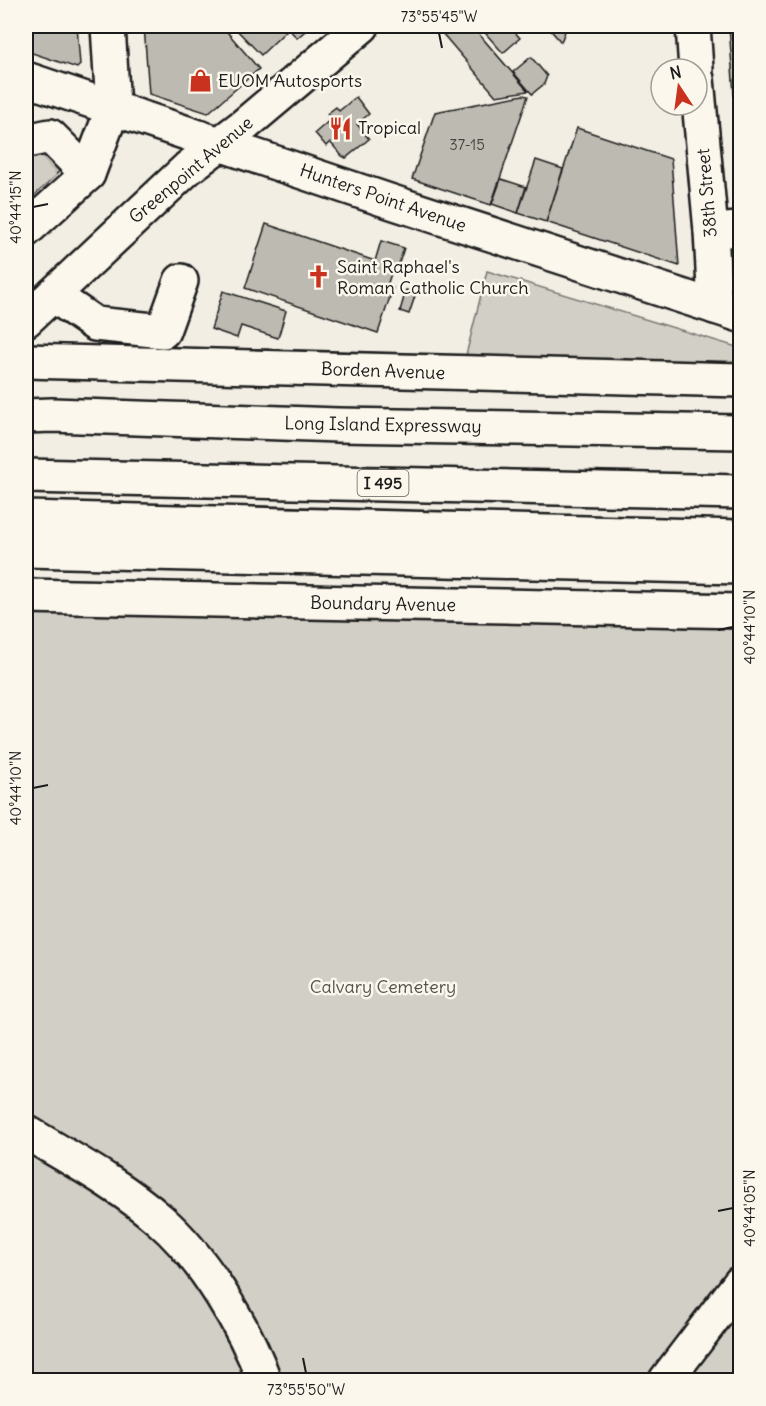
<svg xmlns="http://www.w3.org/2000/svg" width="766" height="1406" font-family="Delius,sans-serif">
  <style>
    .green { fill: #d2cfc6; stroke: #777671; stroke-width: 1.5 }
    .building { fill: #bdbab1; stroke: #1c1c1c; stroke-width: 1.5 }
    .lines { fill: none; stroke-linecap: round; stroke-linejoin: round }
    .minor-tunnel { stroke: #d2cec6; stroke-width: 33; stroke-dasharray: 33 16; stroke-linecap: butt }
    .minor-casing { stroke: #1c1c1c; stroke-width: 38 }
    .major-casing { stroke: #1c1c1c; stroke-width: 38 }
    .highway-casing { stroke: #1c1c1c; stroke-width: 38 }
    .minor { stroke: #fbf7ec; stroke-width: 33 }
    .major { stroke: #fbf7ec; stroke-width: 33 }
    .highway { stroke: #fbf7ec; stroke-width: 33 }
    .ticks { fill: none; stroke: #1c1c1c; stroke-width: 2 }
    .labels { text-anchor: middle; stroke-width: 5; stroke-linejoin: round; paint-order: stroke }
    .number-label { font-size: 15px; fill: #444441 }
    .shield { fill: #fbf7ec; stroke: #5f5e5a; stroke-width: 1.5 }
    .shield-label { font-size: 16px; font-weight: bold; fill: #1c1c1c }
    .poi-label { font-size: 18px; fill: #1c1c1c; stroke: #fbf7ec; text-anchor: start }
    .street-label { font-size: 18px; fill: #1c1c1c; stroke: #fbf7ec }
    .park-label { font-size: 18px; fill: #53524f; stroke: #fbf7ec }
    .neatline { fill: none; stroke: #1c1c1c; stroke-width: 2 }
    .ticks-label { font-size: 15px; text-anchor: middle; fill: #1c1c1c }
  </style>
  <rect width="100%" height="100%" fill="#f2eee4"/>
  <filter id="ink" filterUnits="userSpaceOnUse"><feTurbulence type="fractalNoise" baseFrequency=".0167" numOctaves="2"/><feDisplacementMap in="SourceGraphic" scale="12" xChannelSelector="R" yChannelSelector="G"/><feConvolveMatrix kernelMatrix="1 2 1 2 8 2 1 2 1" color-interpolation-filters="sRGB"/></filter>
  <g filter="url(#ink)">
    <g class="green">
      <path d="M487,271L740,348V362L573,369L463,367Z"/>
      <path d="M26,579L740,593V1380H26Z"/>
    </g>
    <g class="building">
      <path d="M26,26H77L80,65L77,68L26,51Z"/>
      <path d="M144,26H222L259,69L208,113L149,94Z"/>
      <path d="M233,26H281L286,31L261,55Z"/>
      <path d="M286,26H311L297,38Z"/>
      <path d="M436,26H472L528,91L496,96Z"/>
      <path d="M479,26H509L520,38L503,53Z"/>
      <path d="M547,26H567L561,42Z"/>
      <path d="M729,26H740V108H735Z"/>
      <path d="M531,57L547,76L544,84L532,94L513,72Z"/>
      <path d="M523,95L528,96L491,205L412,179L435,112Z"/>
      <path d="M356,97L369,114L357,124L369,139L346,158L342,156L330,142L326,146L315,133L331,119L327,114L336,107L339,111Z"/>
      <path d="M735,108H740V136H737Z"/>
      <path d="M577,128L671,159L679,266L546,222Z"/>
      <path d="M40,144L64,167L26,203V158Z"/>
      <path d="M536,160L563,169L546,222L518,213Z"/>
      <path d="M501,179L526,187L518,213L492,204Z"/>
      <path d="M266,224L375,261L381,241L404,248L397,269L393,267L387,286L393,288L378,333L245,288Z"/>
      <path d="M406,290L416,293L409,314L400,311Z"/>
      <path d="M223,291L286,311L278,338L241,326L237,338L211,329Z"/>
    </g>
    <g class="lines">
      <path class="minor-tunnel" d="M26,166L44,186"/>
      <defs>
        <g id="minor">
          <path d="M693,26L696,69"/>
          <path d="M26,79L392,202L740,315"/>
          <path d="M697,79L711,231L715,307"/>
          <path d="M26,141L50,136L88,174L26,230"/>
          <path d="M88,174L113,108L108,26"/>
          <path d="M711,231L740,229"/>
          <path d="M53,295L95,324L163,331L181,281"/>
          <path d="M26,596L740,611"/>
          <path d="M26,1132C71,1159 120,1185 160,1220C203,1257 245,1327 264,1380"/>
          <path d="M666,1380L740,1283"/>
        </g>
        <g id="major">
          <path d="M26,320L188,168L242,127L362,26"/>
          <path d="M26,361L740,380"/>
        </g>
        <g id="highway">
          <path d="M26,416L52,415L338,425L740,432"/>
          <path d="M26,476L740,492"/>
          <path d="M26,518L740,537"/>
          <path d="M26,550L740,567"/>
        </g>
      </defs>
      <use href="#minor" class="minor-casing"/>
      <use href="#major" class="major-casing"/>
      <use href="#highway" class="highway-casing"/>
      <use href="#minor" class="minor"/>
      <use href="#major" class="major"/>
      <use href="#highway" class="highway"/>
    </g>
  </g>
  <path class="ticks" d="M439,33L442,48M33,207L48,204M718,630L733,627M33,788L48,785M718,1211L733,1208M303,1358L306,1373"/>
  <defs>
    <symbol id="shop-bare" viewBox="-9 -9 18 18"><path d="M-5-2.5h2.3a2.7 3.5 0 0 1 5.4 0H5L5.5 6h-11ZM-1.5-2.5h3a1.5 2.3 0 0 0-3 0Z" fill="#c8321e" stroke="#fbf7ec" stroke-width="2.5" paint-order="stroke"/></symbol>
    <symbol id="restaurant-bare" viewBox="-9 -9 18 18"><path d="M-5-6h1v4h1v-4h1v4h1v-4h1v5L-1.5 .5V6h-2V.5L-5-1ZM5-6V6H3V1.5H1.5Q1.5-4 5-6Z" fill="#c8321e" stroke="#fbf7ec" stroke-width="2.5" paint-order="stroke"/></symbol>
    <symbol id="church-bare" viewBox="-9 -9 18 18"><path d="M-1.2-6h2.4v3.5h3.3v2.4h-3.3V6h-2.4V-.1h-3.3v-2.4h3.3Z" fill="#c8321e" stroke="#fbf7ec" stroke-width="2.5" paint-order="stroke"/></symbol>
  </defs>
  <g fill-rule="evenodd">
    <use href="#shop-bare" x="184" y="64" width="33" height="33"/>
    <use href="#restaurant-bare" x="324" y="112" width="33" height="33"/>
    <use href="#church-bare" x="302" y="260" width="33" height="33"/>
  </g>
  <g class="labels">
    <g class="number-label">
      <text x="467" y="150">37-15</text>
    </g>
    <rect class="shield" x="357.5" y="470" width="51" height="26" rx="4.5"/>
    <g class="shield-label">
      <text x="383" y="489">I 495</text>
    </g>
    <g class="poi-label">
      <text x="218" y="87">EUOM Autosports</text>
      <text x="358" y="134">Tropical</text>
      <text x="337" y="273">Saint Raphael's<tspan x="337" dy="21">Roman Catholic Church</tspan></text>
    </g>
    <g class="street-label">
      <text transform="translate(191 170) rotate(-40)" y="6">Greenpoint Avenue</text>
      <text transform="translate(707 193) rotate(-95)" y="6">38th Street</text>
      <text transform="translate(383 198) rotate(19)" y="6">Hunters Point Avenue</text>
      <text transform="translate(383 371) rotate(2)" y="6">Borden Avenue</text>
      <text transform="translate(383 425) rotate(1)" y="6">Long Island Expressway</text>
      <text transform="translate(383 604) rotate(1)" y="6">Boundary Avenue</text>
    </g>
    <g class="park-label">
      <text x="383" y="993">Calvary Cemetery</text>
    </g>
  </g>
  <rect width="766" height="1406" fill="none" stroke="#fbf7ec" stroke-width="66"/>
  <g transform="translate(679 87) rotate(347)"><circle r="28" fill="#fbf7ec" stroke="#a29f99" stroke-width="1.5"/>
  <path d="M0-4.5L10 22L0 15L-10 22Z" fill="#c8321e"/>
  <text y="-9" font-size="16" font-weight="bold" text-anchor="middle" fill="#1c1c1c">N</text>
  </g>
  <rect x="33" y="33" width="700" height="1340" class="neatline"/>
  <g class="ticks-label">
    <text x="439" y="22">73°55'45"W</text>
    <text transform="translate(16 207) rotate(-90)" y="5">40°44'15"N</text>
    <text transform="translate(750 627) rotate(-90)" y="5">40°44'10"N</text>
    <text transform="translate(16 788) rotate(-90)" y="5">40°44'10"N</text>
    <text transform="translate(750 1208) rotate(-90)" y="5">40°44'05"N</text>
    <text x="306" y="1395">73°55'50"W</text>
  </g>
</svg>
